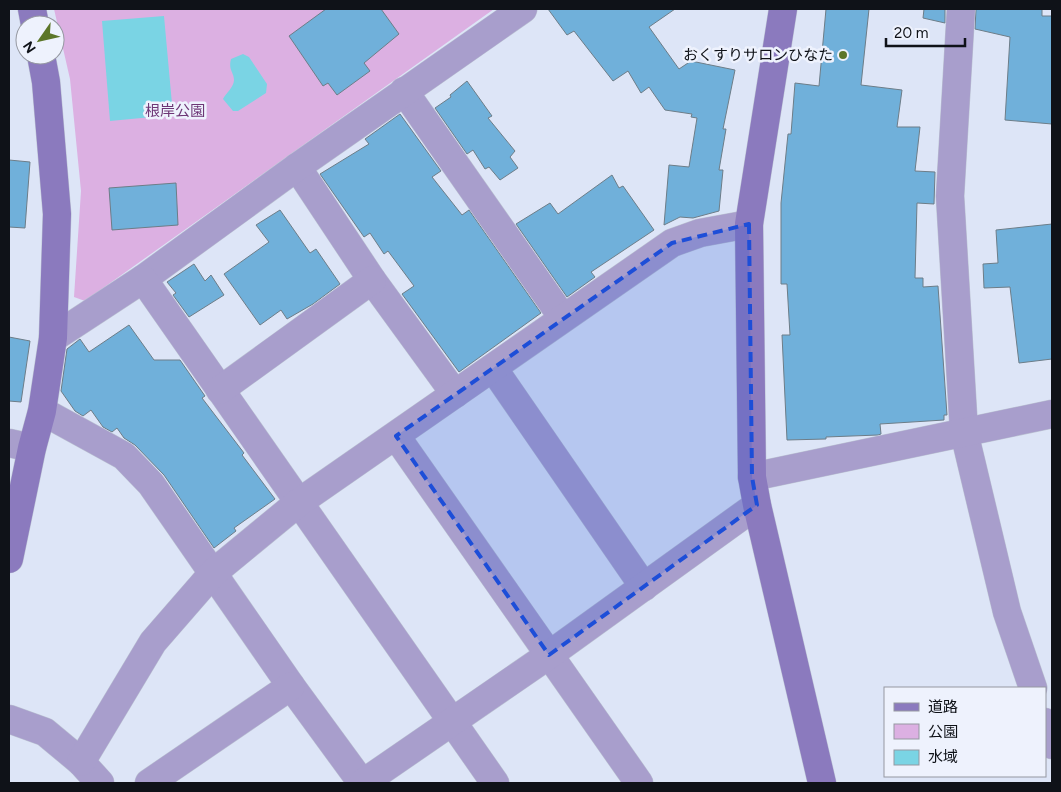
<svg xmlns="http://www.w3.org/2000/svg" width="1061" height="792" font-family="Figtree,'Noto Sans JP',sans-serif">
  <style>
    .green { fill: #dcb0e2 }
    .water { fill: #7ad4e4 }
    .building { fill: #70b0da; stroke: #6d7d88 }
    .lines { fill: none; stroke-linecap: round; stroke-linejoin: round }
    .street-casing { stroke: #bcc3d3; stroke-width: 29 }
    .secondary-casing { stroke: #bcc3d3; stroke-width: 29 }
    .street { stroke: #a89ecc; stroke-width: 28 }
    .secondary { stroke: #8b7abe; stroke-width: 28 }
    .marked { fill: #1d4ed8; fill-opacity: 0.2; stroke: #1d4ed8; stroke-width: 4; stroke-dasharray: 10 6; stroke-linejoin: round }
    .poi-dot { fill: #5c7629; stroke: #eef2fd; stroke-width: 2 }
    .labels { text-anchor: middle; stroke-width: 5; stroke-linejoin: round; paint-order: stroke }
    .poi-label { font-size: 15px; fill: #0f1218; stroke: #eef2fd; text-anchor: end }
    .park-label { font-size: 15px; fill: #6e3676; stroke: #eef2fd }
  </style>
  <rect width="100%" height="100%" fill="#dde5f7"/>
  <path class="green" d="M54,9H494L85,301L74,297L81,191L70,79Z"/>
  <g class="water">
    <path d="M164,16L173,115L110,121L102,21Z"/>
    <path d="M243,54L249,57L267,84L266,93L238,111H233L223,99C226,93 234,87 234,80C234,72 228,70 231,59Z"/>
  </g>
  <g class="building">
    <path d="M326,9H381L399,34L364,63L370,71L337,95L328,83L323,86L289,36Z"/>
    <path d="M548,9H675L649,27L679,69L691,61L735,70L723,129H726L719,170H723L719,211L693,218L680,217L664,225L669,165L689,167L697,118L691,117L692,114L665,110L649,87L641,93L628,71L613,81L574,31L567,35Z"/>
    <path d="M826,9H869L861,85L902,90L897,127H920L915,171L935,172L934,204L917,203L915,278H923V287L938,286L947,415H944V420L880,424L881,434L878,435L826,437V439L787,440L782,335H790L787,284H781V203L788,134H791L795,83L819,86Z"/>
    <path d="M924,9H945V23L923,18Z"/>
    <path d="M976,9H1042V16H1052V124L1005,120L1010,37L975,29Z"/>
    <path d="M467,81L492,116L488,118L515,151L510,157L518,168L500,180L489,167L485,169L473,150L467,154L435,108L451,97L450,95Z"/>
    <path d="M400,114L441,171L432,177L462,215L469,210L541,313L459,372L402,294L414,286L388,251L384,254L370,233L364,237L320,174L369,144L365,139Z"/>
    <path d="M9,160L30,162L25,228L9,227Z"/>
    <path d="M612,175L619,188L623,186L654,230L591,272L595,277L567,297L516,224L550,203L558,214Z"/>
    <path d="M176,183L178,225L112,230L109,188Z"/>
    <path d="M280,210L310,253L316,249L340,284L313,304L287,319L281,310L260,325L224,274L269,242L256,225Z"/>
    <path d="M1052,224V359L1019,363L1010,287L984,288L983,264L998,263L996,230Z"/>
    <path d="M194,264L205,281L211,275L224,295L189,317L173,295L176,293L167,282Z"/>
    <path d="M129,325L154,360H180L205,396L202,398L244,453L242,455L275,499L234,528L236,531L214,548L164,475L135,445L124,438L117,428L112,432L103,427L91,410L83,416L75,411L61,391L67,349L80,339L89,352Z"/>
    <path d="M9,337L30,341L21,402L9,401Z"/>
  </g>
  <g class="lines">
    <defs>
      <g id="street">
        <path d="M961,9L950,196L964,432L1007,612L1033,688"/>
        <path d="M404,91L563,318"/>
        <path d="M297,167L372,280L455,394"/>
        <path d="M143,279L297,167L523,9"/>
        <path d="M53,338L143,279L495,783"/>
        <path d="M493,368L644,587"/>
        <path d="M220,390L372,280"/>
        <path d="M42,411L124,456L151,484L291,686L362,783"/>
        <path d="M396,436L639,783"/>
        <path d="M9,443L32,448"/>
        <path d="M752,477L1052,414"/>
        <path d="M9,719L45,732L81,762L100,783"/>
        <path d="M1045,722L1052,745"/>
        <path d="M81,762L153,642L213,573L298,503L672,243L700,233L749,224"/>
        <path d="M149,783L291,686"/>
        <path d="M363,783L549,655L757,505"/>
      </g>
      <g id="secondary">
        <path d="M32,9L35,25"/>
        <path d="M783,9L749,224L752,477L757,505L822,783"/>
        <path d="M9,559L32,448L42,411L53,338L57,214L46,82L41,55"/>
      </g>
    </defs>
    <use href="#street" class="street-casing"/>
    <use href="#secondary" class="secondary-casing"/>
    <use href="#street" class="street"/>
    <use href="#secondary" class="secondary"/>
  </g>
  <path class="marked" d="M749,224L752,477L757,505L549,655L396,436L672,243Z"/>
  <circle class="poi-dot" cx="843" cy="55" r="5"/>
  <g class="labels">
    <g class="poi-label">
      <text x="833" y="60">おくすりサロンひなた</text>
    </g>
    <g class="park-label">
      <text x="175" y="116">根岸公園</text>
    </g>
  </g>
  <rect width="1061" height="792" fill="none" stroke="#0f1218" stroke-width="20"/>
  <rect x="884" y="687" width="162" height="90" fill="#eef2fd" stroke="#9598a1"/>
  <rect x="894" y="703" width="25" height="8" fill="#8b7abe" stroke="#9598a1"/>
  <text x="928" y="712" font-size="15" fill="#0f1218">道路</text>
  <rect x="894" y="724" width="25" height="15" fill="#dcb0e2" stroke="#9598a1"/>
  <text x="928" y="737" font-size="15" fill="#0f1218">公園</text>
  <rect x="894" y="750" width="25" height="15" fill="#7ad4e4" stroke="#9598a1"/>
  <text x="928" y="762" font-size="15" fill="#0f1218">水域</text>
  <g transform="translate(40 40) rotate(236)"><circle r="24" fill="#eef2fd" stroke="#9598a1"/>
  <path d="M0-4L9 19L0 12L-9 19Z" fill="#5c7629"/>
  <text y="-8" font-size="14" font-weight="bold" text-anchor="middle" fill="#0f1218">N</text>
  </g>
  <path d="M886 38v8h79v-8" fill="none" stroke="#0f1218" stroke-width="2.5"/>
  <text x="894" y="38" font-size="15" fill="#0f1218" stroke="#eef2fd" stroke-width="4" paint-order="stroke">20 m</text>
</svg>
